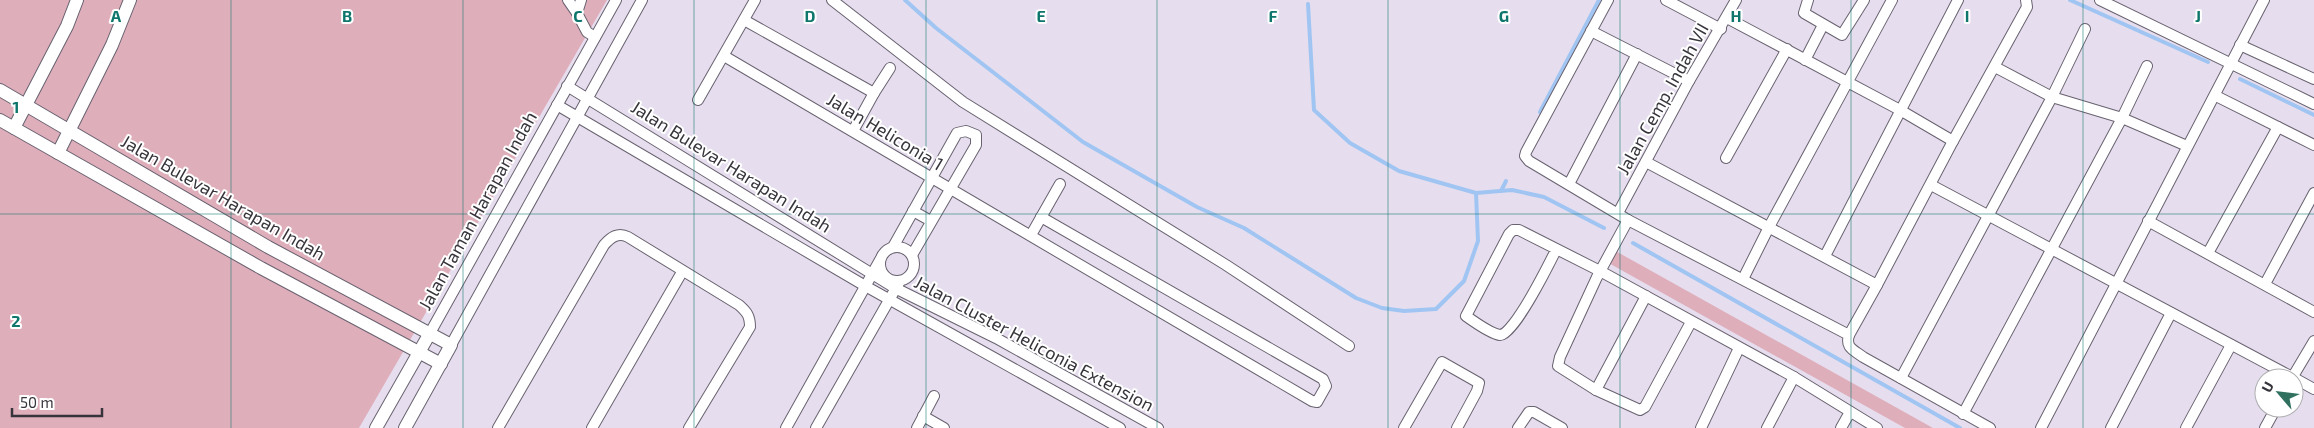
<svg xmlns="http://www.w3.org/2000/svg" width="2314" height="428" font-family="'Exo 2',sans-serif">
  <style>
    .green { fill: #dfaebb }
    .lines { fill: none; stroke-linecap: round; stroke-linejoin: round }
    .stream { stroke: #a1c5f2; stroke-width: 4 }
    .minor-casing { stroke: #696270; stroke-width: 12 }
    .tertiary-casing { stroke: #696270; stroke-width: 14 }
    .minor { stroke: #fff; stroke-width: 10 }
    .tertiary { stroke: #fff; stroke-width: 12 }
    .grid { fill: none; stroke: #0f766e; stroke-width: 1; stroke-opacity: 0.55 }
    .labels { text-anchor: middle; stroke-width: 4; stroke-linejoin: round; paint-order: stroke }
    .street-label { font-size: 18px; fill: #37343b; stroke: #fff }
    .grid-label { font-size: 16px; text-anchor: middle; font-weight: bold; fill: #0f766e; stroke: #fff; stroke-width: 4; stroke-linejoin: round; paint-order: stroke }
  </style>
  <rect width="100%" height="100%" fill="#e6deee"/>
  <g class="green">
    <path d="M0,0H607L359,428H0Z"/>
    <path d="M1612,249L1933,428H1905L1605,261Z"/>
  </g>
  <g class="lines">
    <g class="stream">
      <path d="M905,0L936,28L1083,142L1197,207L1244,228L1356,298L1382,308L1404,311L1436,309L1464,281L1478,241L1476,193"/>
      <path d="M2070,0L2208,62"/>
      <path d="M1308,4L1314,110L1350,143L1399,171L1476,193L1512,190L1544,197L1604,228"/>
      <path d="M2240,79L2314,115"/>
      <path d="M1540,112L1599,0"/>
      <path d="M1501,191L1506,181"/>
      <path d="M1633,243L1960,428"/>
    </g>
    <defs>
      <g id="minor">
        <path d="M568,0L577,13"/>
        <path d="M581,0L577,13L587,32L595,37"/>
        <path d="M832,0L963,102L1226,265L1349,346"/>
        <path d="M1608,0L1526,152L1525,156L1529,161L1628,220L1849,335C1845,348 1854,350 1863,357L1990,428"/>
        <path d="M1666,0L1721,29"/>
        <path d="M1808,0L1804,13L1842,35L1864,0"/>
        <path d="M2100,0L2314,104"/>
        <path d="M1727,18L1900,110L1953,141L1877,285L1849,335"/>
        <path d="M744,20L874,93"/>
        <path d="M1591,31L1689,81"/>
        <path d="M2240,45L2314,79"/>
        <path d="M724,56L1312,401L1317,402L1326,386L1323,379L1041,217"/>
        <path d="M1805,60L1823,25"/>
        <path d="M1995,67L2052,97L2122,118L2187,146"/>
        <path d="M567,86L895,288L996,338L1158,428"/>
        <path d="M2216,96L2314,145"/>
        <path d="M698,100L755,0"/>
        <path d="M557,105L867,287L1120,428"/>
        <path d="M853,131L874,93L890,68"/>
        <path d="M1953,141L2027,7L2026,0"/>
        <path d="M1726,158L1787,49"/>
        <path d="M1646,162L1877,285"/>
        <path d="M1569,184L1637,54"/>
        <path d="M1931,185L2294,378"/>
        <path d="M913,211L931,221"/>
        <path d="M1618,213L1689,81L1736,0"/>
        <path d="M1628,220L1597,277L1560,357L1558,366L1596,390L1640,410L1645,407L1691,322"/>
        <path d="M2148,221L2314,312"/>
        <path d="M1031,235L1060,184"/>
        <circle cx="897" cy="264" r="17"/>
        <path d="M893,247L957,133L966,131L976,135V145L912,255"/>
        <path d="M1556,250C1549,264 1514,335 1500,335C1492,334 1473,321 1466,316L1509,234L1513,230H1519L1600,271L1794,377L1877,428"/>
        <path d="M2208,253L2278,127"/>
        <path d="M1825,256L1958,0"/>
        <path d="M1743,279L1769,227L1892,0"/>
        <path d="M2265,284L2314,193"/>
        <path d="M430,333L616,0"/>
        <path d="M451,345L642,0"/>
        <path d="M1901,378L2052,97L2085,29"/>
        <path d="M2292,378L2314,341"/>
        <path d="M2294,378L2314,389"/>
        <path d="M1596,390L1646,296"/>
        <path d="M1963,414L2122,118L2147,66"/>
        <path d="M923,416L944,428"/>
        <path d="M498,428L604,245C611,237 618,232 628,237L739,305C747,312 750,316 750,327L689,428"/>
        <path d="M592,428L682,272"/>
        <path d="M786,428L880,260"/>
        <path d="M816,428L900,281"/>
        <path d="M917,428L934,396"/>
        <path d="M1404,428L1442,362L1479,383L1477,391L1457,428"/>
        <path d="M1518,428L1529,412H1534L1562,428"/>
        <path d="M1701,428L1739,348"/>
        <path d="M1767,428L1794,377"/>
        <path d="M1841,428L1850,412"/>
        <path d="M2041,428L2264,0"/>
        <path d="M2111,428L2171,313"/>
        <path d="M2186,428L2231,345"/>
        <path d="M2265,428L2276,408"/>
      </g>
      <g id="tertiary">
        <path d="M0,90L268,247L451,345L405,428"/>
        <path d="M0,120L261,268L441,364"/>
        <path d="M14,128L67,26L77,0"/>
        <path d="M58,153L112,45L130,0"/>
        <path d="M376,428L430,333"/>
      </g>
    </defs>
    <use href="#minor" class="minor-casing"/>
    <use href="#tertiary" class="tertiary-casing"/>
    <use href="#minor" class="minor"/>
    <use href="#tertiary" class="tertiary"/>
  </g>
  <path class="grid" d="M231,0V428M463,0V428M694,0V428M926,0V428M1157,0V428M1388,0V428M1620,0V428M1851,0V428M2083,0V428M0,214H2314"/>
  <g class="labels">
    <g class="street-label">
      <text transform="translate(1663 99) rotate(-61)" y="6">Jalan Cemp. Indah VII</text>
      <text transform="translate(885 132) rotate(31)" y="6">Jalan Heliconia 1</text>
      <text transform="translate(731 167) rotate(32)" y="6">Jalan Bulevar Harapan Indah</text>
      <text transform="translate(223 198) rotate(30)" y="6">Jalan Bulevar Harapan Indah</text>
      <text transform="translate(478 211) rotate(-61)" y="6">Jalan Taman Harapan Indah</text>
      <text transform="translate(1034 344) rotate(28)" y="6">Jalan Cluster Heliconia Extension</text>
    </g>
  </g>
  <g class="grid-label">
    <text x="116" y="22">A</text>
    <text x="347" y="22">B</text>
    <text x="578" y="22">C</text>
    <text x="810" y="22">D</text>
    <text x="1041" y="22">E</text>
    <text x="1273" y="22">F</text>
    <text x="1504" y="22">G</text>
    <text x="1736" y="22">H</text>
    <text x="1967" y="22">I</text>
    <text x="2198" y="22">J</text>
    <text x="16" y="113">1</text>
    <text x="16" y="327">2</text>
  </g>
  <g transform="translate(2279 393) rotate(298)"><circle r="24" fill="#ffffff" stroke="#afaeb1"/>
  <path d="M0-4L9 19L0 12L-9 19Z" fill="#2f705f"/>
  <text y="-8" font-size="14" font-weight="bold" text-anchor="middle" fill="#37343b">U</text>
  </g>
  <path d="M12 408v8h90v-8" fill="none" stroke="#37343b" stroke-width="2.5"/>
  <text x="20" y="408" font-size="15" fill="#37343b" stroke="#ffffff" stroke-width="4" paint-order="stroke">50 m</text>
</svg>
